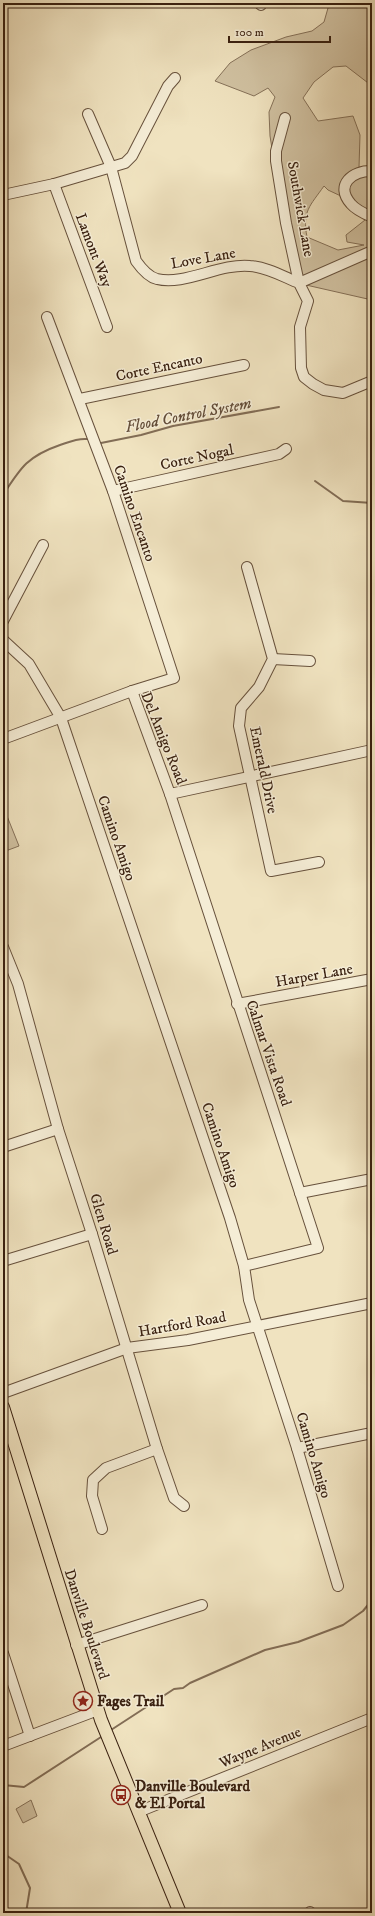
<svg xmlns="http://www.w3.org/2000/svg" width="375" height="1916" font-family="'IM FELL DW Pica',serif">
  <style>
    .green { fill: #d1c2a2; stroke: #857159; fill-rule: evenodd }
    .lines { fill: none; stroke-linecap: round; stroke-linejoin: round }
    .stream { stroke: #826d56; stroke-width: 2 }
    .minor-casing { stroke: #67513c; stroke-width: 12 }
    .major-casing { stroke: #392010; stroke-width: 14 }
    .minor { stroke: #f5edd6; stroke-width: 10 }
    .major { stroke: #f0e3c0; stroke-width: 12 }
    .labels { text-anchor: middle; stroke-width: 3; stroke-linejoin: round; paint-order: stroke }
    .street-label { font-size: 15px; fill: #392010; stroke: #f5edd6 }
    .poi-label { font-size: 15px; font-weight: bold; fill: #392010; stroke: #f5edd6; text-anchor: start }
    .water-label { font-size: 16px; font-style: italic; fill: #634d39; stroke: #f5edd6 }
  </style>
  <rect width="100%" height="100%" fill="#f0e3c0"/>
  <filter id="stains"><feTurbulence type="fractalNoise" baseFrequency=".005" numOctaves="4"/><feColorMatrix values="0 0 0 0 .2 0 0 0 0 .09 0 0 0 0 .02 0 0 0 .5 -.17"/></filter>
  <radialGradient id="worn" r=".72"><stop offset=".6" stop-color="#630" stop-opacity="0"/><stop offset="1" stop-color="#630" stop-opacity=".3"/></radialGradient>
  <g class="green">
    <path d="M326,3H372V86L346,66L333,67L314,82L303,98L318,121L353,116L360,135L359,167H372V300L306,285L296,279L282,211L270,136L269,112L275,97L268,88L254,96L215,81L230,63L251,50L286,37L312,31L324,22L328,8ZM324,186L328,190L343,197L355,212L365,220L346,235L347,242L364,245L338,250L307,237C302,211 310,206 324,186Z"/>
    <path d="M3,806L19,846L3,852Z"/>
    <path d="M31,1800L37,1816L23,1823L16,1809Z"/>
  </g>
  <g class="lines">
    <g class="stream">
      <path d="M101,443L141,435L173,426L279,407"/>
      <path d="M315,481L343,501L372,503"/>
      <path d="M3,495C21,467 28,456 60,445C69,442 77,438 87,439"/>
      <path d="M111,1730L174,1689L183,1688L190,1683L265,1650L298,1642L343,1625L363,1611L372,1600"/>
      <path d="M3,1785L24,1787L101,1737"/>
      <path d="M3,1853L19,1864L30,1888L26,1913"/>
    </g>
    <defs>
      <g id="minor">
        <path d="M259,3L261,5"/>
        <path d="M88,114L111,167L136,261C141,268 148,277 157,279C184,286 220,263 250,266C267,267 284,277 299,283L308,301L300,327L301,368L304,377L313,384L324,390L343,393L372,381"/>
        <path d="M285,118L276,151V161L286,223L299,283L372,251"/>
        <path d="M372,171C353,170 334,185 351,204C356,210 365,214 372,217"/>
        <path d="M54,184L107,327"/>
        <path d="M3,195L54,184L125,163L132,156L168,86L175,78"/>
        <path d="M80,399L244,365"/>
        <path d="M113,491L279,454L286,449"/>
        <path d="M247,567L273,659L259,687L241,708L239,726L271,871L319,862"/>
        <path d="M3,621L43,545"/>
        <path d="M3,640L29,664L61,718L230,1218L244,1266L249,1300L297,1448L338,1586"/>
        <path d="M273,659L310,661"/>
        <path d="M132,691L170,794L372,750"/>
        <path d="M3,739L132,691L174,678L113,491L47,317"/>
        <path d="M170,794L318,1248L244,1266"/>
        <path d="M3,947L18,984L58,1129L92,1234L157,1449L174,1498L184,1506"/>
        <path d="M237,1004L372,979"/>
        <path d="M3,1147L58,1129"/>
        <path d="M300,1193L372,1179"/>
        <path d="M3,1261L92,1234"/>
        <path d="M3,1393L127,1348L188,1340L372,1303"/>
        <path d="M297,1448L372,1433"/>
        <path d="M102,1529L92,1496L93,1480L106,1468L157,1449"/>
        <path d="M76,1645L202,1605"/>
        <path d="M3,1653L30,1736"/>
        <path d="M3,1746L98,1710"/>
        <path d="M138,1812L372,1718"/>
        <path d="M309,1913L310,1912"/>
      </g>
      <path id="major" d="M3,1407L101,1720L180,1913"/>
    </defs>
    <use href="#minor" class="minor-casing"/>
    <use href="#major" class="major-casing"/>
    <use href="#minor" class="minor"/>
    <use href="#major" class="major"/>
  </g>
  <defs>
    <symbol id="sight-ring" viewBox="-11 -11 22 22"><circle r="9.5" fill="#f5edd6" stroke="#8f2418" stroke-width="1.5"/><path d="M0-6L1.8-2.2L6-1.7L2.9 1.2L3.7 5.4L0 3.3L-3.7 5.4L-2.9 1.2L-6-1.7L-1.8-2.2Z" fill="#8f2418"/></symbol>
    <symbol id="bus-ring" viewBox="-11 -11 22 22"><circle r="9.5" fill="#f5edd6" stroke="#8f2418" stroke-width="1.5"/><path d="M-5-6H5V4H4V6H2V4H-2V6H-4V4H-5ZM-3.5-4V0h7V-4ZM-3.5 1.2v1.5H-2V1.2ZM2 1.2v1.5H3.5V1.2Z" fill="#8f2418"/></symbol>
  </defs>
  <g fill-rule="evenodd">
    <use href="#sight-ring" x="72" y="1690" width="22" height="22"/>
    <use href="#bus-ring" x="110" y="1784" width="22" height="22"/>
  </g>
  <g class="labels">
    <g class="street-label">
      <text transform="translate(301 209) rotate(80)" y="5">Southwick Lane</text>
      <text transform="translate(94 250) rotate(69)" y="5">Lamont Way</text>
      <text transform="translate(203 258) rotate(-10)" y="5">Love Lane</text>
      <text transform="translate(159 367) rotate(-12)" y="5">Corte Encanto</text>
      <text transform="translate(197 457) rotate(-12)" y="5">Corte Nogal</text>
      <text transform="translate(135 513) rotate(71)" y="5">Camino Encanto</text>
      <text transform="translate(164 738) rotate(68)" y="5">Del Amigo Road</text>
      <text transform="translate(264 770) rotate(78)" y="5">Emerald Drive</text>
      <text transform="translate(117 838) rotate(71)" y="5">Camino Amigo</text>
      <text transform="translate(314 975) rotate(-10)" y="5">Harper Lane</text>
      <text transform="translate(269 1053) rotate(71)" y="5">Calmar Vista Road</text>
      <text transform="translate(221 1145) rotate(71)" y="5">Camino Amigo</text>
      <text transform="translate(104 1224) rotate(73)" y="5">Glen Road</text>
      <text transform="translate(182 1324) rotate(-10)" y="5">Hartford Road</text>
      <text transform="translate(314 1455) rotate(73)" y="5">Camino Amigo</text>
      <text transform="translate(87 1624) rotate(72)" y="5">Danville Boulevard</text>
      <text transform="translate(260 1747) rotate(-22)" y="5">Wayne Avenue</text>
    </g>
    <g class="poi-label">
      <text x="97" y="1706">Fages Trail</text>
      <text x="135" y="1791">Danville Boulevard<tspan x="135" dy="17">&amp; El Portal</tspan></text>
    </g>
    <g class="water-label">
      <text transform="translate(188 414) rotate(-11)" y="6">Flood Control System</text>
    </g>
  </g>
  <rect width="375" height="1916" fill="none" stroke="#f0e3c0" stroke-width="16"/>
  <rect x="4" y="4" width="367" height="1908" fill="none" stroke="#392010" stroke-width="2"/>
  <rect x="8" y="8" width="359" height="1900" fill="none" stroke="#392010"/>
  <path d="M229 36v6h101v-6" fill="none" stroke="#392010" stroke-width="2"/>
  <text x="235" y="36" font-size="12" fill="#392010" stroke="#f5edd6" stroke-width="3" paint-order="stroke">100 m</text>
  <rect width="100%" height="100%" filter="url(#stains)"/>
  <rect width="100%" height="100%" fill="url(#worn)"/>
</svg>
